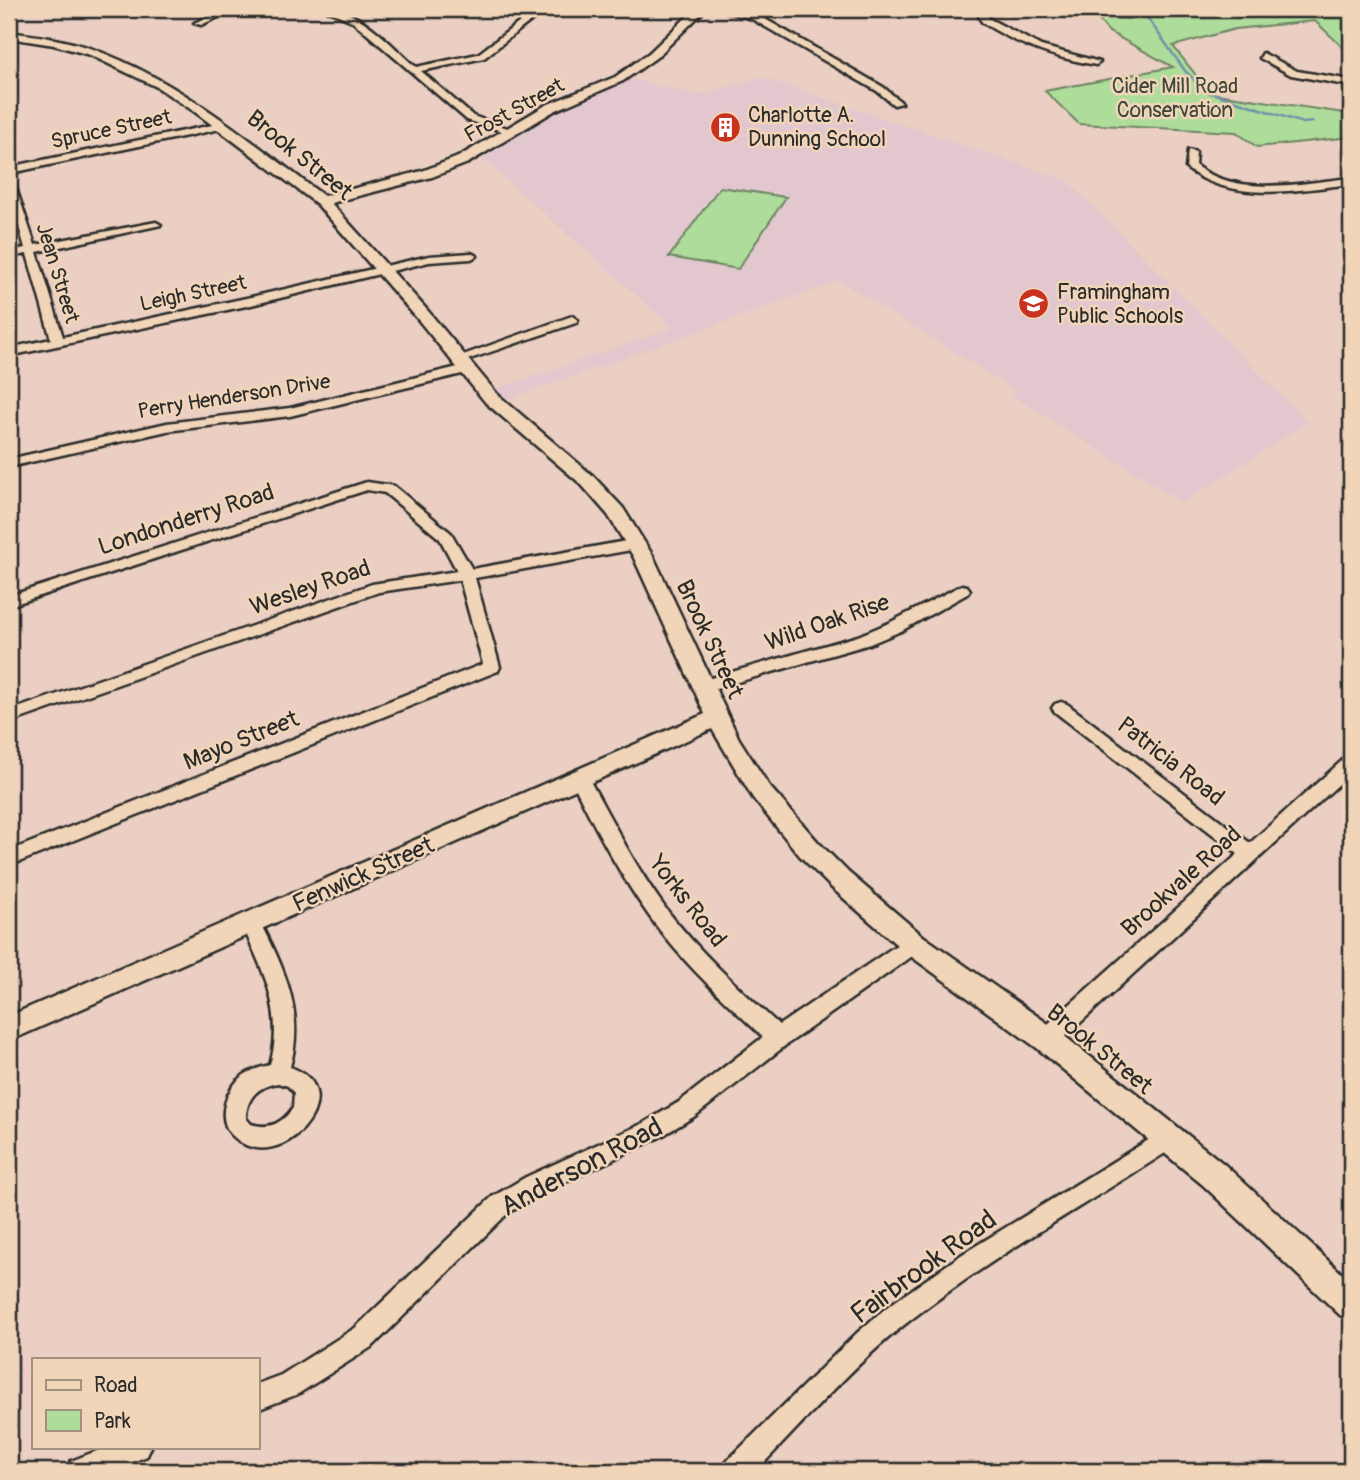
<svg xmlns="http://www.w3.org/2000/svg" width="1360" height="1480" font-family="Pangolin,sans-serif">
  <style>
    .built { fill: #e2c8ce }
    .green { fill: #aedc9b; stroke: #6c8463; stroke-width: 2 }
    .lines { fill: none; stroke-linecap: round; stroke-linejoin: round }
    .stream { stroke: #7192aa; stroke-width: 2.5 }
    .minor-casing { stroke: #2b2b2b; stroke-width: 5 }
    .tertiary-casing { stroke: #2b2b2b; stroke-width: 5 }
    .minor { fill: #f1d5b8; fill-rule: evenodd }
    .tertiary { fill: #f1d5b8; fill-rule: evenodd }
    .labels { text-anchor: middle; stroke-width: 5; stroke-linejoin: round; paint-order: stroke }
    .far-park-label { font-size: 21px; fill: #3f463c; stroke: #f1d5b8 }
    .far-street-label { font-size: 21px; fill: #2b2b2b; stroke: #f1d5b8 }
    .far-poi-label { font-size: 21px; fill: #2b2b2b; stroke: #f1d5b8; text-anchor: start }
    .street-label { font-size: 24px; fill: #2b2b2b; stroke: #f1d5b8 }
    .near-street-label { font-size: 28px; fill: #2b2b2b; stroke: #f1d5b8 }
  </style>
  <rect width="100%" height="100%" fill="#eacfc2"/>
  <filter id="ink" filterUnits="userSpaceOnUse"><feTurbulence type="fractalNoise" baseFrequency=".0143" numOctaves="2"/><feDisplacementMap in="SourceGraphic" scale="14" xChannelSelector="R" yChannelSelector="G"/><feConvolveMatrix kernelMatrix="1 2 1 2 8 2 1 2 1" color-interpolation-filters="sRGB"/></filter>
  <g filter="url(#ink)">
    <path class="built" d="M761,77L1067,180L1308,422L1183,503L1011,395L1016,391L840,281L503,401L493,390L673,328L481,157L557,110L631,79L698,95Z"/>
    <g class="green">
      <path d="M1135,9H1330L1351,11V55L1315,21L1235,29L1173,46L1210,93L1351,114V137L1257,147L1236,132L1079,124L1045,91L1173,67L1109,32L1096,17L1129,19Z"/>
      <path d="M720,187L786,197L738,269L669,257Z"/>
    </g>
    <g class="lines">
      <g class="stream">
        <path d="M1141,9L1144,13"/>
        <path d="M1146,16L1186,72L1206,91L1303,123L1313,122"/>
      </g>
      <defs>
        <g id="minor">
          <path d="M226,9H236L201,25L194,23Z"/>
          <path d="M324,9C360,7 390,45 416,67L478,54L537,9H546L484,58L421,71L473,116L516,131L511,134L467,120L352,21Z"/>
          <path d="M718,9H731L758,15L883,87L902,103L894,105L877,91L752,19Z"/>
          <path d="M981,9H989L988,18L1041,46L1100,62L1096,65C1054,58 1017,45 982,22L979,17Z"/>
          <path d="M1263,53L1297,71L1351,80V86L1291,75L1260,58Z"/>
          <path d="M222,123L225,124V128L11,173L35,245L156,222L161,225L37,252L63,337L251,297L429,256L471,253L477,256L471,259L429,262L251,305L9,356V348L51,339L27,254L9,257V251L25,248L9,192V167Z"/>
          <path d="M1188,150L1196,152L1195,165C1238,198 1301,183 1351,178V184C1297,190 1233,204 1186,168Z"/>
          <path d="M572,316L578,320L576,323L458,363L452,359Z"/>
          <path d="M466,365L472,369L470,372L290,416L167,431L9,467V459L167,423L290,408Z"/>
          <path d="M367,482L394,486L451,533L472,569L637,539L644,544L637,549L475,578L500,667L498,671L9,866V851L483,664L460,580L379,592L9,723V711L372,584L457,571L440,539L385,493L367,490L9,606V596Z"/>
          <path d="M962,585L967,586L970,590L967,594L901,631L870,644L703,692L695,686L697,682L858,636L889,623Z"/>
          <path d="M1061,702L1067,704L1250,843L1345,758L1351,756V773L1055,1046L1047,1048L1039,1046L1036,1039L1039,1032L1238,854L1055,712L1052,708L1055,704Z"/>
          <path d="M580,772L586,774C612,820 635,867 666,909C699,952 740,989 779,1025L907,938L914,936L921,938L924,944L921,950L786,1045L695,1116L660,1137L542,1193L508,1213L373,1346L298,1394L257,1410V1384L281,1375L355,1328L492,1197L526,1177L644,1123L679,1102L763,1037C729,1005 694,973 665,937C627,889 598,834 571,779L574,774Z"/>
          <path d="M251,915L258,917C283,966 306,1012 290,1067C359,1091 278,1181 233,1136C215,1119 226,1088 244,1075C252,1070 261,1067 270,1065C285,1012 263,970 241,923L244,917ZM278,1083L288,1086L294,1093L293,1108C282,1123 270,1130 251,1124L246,1118C246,1098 258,1086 278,1083Z"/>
          <path d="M1168,1128L1176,1132L1179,1139L1176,1146C1087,1204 987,1259 904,1325C850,1368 804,1422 756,1471H724L727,1461L857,1333L887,1307L961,1255Z"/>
          <path d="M107,1447H151L147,1456L112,1471H68L71,1461Z"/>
        </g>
        <path id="tertiary" d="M695,9H706L657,57L623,81L554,111L468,163L432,177L331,203L428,311L498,395L593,476L623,508L653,556L739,739L769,786L818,842L849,873L923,936L1057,1030L1225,1165L1351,1282V1320L1340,1315L1203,1185L1037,1048L905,952L831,887L800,856L753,798L712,729L9,1041V1016L705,714L633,556L608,515L581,484L486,403L416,317L317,204L195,112L157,87L90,55L54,45L9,38V32C39,36 70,40 98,51C183,83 253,143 324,196L422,171L458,157L546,105L615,77L649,53Z"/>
      </defs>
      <use href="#minor" class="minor-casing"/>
      <use href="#tertiary" class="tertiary-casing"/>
      <use href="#minor" class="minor"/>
      <use href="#tertiary" class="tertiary"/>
    </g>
  </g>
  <defs>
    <symbol id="building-disc" viewBox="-11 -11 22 22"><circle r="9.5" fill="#c8321e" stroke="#f1d5b8"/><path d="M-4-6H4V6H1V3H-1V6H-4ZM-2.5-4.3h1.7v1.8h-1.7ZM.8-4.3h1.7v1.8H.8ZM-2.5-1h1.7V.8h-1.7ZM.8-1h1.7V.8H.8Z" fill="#fff"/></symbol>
    <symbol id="school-disc" viewBox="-11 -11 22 22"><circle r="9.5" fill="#c8321e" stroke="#f1d5b8"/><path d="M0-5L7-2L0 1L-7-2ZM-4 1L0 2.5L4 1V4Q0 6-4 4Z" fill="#fff"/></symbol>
  </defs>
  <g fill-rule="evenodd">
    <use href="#building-disc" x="708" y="110" width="35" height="35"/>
    <use href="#school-disc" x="1016" y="286" width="35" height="35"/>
  </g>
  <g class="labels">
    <g class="far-park-label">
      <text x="1175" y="93">Cider Mill Road<tspan x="1175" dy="24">Conservation</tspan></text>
    </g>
    <g class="far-street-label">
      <text transform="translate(514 110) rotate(-29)" y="7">Frost Street</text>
      <text transform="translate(111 129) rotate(-12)" y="7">Spruce Street</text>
      <text transform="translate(58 273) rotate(73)" y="7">Jean Street</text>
      <text transform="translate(193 293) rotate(-12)" y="7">Leigh Street</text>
      <text transform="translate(234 396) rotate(-9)" y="7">Perry Henderson Drive</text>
    </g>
    <g class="far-poi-label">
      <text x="748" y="122">Charlotte A.<tspan x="748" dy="24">Dunning School</tspan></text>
      <text x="1057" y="299">Framingham<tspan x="1057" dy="24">Public Schools</tspan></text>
    </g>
    <g class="street-label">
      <text transform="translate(300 155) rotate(39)" y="8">Brook Street</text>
      <text transform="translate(186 519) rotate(-18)" y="8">Londonderry Road</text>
      <text transform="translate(310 587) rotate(-19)" y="8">Wesley Road</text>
      <text transform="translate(827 622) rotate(-19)" y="8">Wild Oak Rise</text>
      <text transform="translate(710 639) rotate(65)" y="8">Brook Street</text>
      <text transform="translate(241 740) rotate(-22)" y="8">Mayo Street</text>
      <text transform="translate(1171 761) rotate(38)" y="8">Patricia Road</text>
      <text transform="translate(363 874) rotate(-24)" y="8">Fenwick Street</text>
      <text transform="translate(1181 881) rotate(-42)" y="8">Brookvale Road</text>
      <text transform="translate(688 901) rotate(52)" y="8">Yorks Road</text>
      <text transform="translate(1100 1049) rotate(39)" y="8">Brook Street</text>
    </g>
    <g class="near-street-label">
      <text transform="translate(581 1166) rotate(-28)" y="10">Anderson Road</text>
      <text transform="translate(923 1266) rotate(-36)" y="10">Fairbrook Road</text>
    </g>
  </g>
  <rect width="1360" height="1480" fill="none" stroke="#f1d5b8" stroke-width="35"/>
  <rect x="18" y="18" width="1325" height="1445" fill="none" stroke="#2b2b2b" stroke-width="2.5" filter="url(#ink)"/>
  <rect x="32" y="1358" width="228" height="91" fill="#f1d5b8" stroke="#a29180" stroke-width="2"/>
  <rect x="46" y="1380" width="35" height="10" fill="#f1d5b8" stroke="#a29180" stroke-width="2"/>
  <text x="94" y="1392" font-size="21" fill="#2b2b2b">Road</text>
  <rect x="46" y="1410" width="35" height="21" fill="#aedc9b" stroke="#a29180" stroke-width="2"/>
  <text x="94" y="1428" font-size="21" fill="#2b2b2b">Park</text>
</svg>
